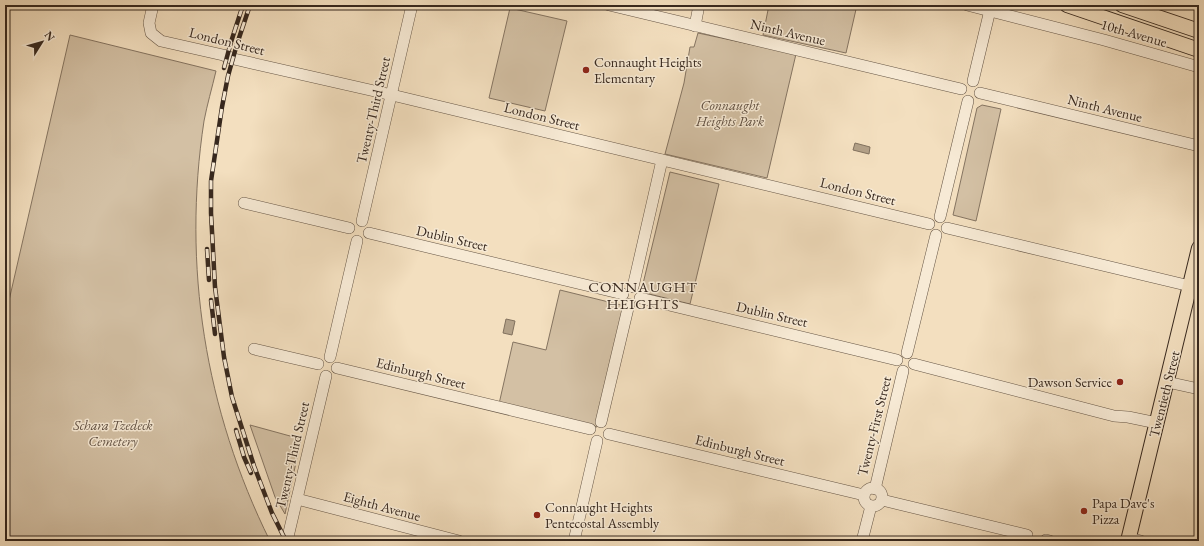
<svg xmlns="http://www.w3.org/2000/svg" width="1204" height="546" font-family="'EB Garamond',serif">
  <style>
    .green { fill: #d3c0a4; stroke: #857461 }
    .water { fill: #b3a188; stroke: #81715e }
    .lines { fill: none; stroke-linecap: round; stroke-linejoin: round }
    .minor-casing { stroke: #665646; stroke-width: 12 }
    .major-casing { stroke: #37281e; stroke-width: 16 }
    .minor { stroke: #f7ead5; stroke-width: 11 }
    .major { stroke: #f3dfbf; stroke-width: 14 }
    .rail-casing { stroke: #37281e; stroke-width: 4.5 }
    .rail { stroke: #f7ead5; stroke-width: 3; stroke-dasharray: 9; stroke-linecap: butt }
    .poi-dot { fill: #8f2418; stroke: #f7ead5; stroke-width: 1.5 }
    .labels { text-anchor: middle; stroke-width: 3; stroke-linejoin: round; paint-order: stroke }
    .street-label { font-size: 14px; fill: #37281e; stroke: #f7ead5 }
    .poi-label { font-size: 14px; fill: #37281e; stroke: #f7ead5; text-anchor: start }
    .park-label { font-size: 14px; font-style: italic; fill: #5e4e40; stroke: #f7ead5 }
    .neighbourhood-label { font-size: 15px; letter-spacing: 1px; fill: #37281e; stroke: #f7ead5 }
  </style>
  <rect width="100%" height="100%" fill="#f3dfbf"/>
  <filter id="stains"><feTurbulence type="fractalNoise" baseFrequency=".005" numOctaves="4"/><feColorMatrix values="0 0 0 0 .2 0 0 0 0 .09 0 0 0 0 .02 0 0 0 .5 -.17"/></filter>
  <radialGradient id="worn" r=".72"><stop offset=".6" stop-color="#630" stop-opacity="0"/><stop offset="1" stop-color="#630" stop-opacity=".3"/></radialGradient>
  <g class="green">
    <path d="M769,5H857L846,53L763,35Z"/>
    <path d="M510,8L567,21L545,111L489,98Z"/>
    <path d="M698,33L796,54L767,178L665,154L684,83L690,47H694Z"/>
    <path d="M70,35L216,71C212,88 207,105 204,121C182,266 205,410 270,541H5V318Z"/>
    <path d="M982,105L1001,109L976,221L953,215L977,108Z"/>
    <path d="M670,172L719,184L690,304L641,292Z"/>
    <path d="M560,290L625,306L597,427L499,404L513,342L546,350Z"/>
    <path d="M250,425L301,439L285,514L275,497Z"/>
  </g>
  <g class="water">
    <path d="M855,143L870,147L869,154L853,150Z"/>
    <path d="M506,319L515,321L512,335L503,333Z"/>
  </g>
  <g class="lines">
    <defs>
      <g id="minor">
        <path d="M153,5L149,23L151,33L161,41L223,55L234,59L392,95L929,224"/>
        <path d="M609,5L961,89"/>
        <path d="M967,5L1104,40L1199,67"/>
        <path d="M695,26L699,5"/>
        <path d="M973,81L990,10"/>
        <path d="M980,93L1199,146"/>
        <path d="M244,203L349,228"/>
        <path d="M940,217L968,101"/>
        <path d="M362,221L412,5"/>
        <path d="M947,228L1190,286"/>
        <path d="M369,233L623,294"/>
        <path d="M633,287L662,160"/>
        <path d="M640,298L897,360"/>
        <path d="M254,349L318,364"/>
        <path d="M907,353L936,235"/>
        <path d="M330,357L357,241"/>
        <path d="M914,364L1114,416L1128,417L1157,423"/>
        <path d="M337,368L590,429"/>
        <path d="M1167,382L1199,389"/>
        <path d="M601,422L629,304"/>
        <path d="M609,434L864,495"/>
        <circle cx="873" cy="497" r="9"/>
        <path d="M875,489L903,371"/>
        <path d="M297,499L459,541"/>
        <path d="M882,500L1027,535"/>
        <path d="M1129,538L1141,541"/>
        <path d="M1046,540L1050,541"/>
        <path d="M287,541L326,376"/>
        <path d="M574,541L597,441"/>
        <path d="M862,541L871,506"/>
      </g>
      <g id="major">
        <path d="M1067,5L1199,50"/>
        <path d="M1122,5L1199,31"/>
        <path d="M1128,541L1199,248"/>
      </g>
    </defs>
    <use href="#minor" class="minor-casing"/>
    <use href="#major" class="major-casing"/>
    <use href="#minor" class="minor"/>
    <use href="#major" class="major"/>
    <defs>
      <g id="rail">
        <path d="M250,5L237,44L228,76L222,107L211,181V213L215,287L224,357L232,397L254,466L272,513L286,541"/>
        <path d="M224,68L231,42L243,5"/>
        <path d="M207,249L209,280"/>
        <path d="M211,300L215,334"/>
        <path d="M236,430L244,457L251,473"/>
      </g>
    </defs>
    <use href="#rail" class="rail-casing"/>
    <use href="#rail" class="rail"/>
  </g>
  <g class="poi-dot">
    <circle cx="586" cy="70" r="4"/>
    <circle cx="1120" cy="382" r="4"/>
    <circle cx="1084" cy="511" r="4"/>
    <circle cx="537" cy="515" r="4"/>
  </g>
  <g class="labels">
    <g class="street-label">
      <text transform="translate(788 32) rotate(13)" y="5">Ninth Avenue</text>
      <text transform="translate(1134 33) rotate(16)" y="5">10th Avenue</text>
      <text transform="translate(227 41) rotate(14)" y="5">London Street</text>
      <text transform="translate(1105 108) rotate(14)" y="5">Ninth Avenue</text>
      <text transform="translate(373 110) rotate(-77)" y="5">Twenty-Third Street</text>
      <text transform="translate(542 116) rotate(14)" y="5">London Street</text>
      <text transform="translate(858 191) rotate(14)" y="5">London Street</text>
      <text transform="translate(452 238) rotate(13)" y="5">Dublin Street</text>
      <text transform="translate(772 314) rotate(13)" y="5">Dublin Street</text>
      <text transform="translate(421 373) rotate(14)" y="5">Edinburgh Street</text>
      <text transform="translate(1164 394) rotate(-76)" y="5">Twentieth Street</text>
      <text transform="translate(874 426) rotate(-76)" y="5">Twenty-First Street</text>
      <text transform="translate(740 450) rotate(14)" y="5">Edinburgh Street</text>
      <text transform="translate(292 455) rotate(-77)" y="5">Twenty-Third Street</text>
      <text transform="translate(382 506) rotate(15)" y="5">Eighth Avenue</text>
    </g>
    <g class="poi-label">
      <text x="594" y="67">Connaught Heights<tspan x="594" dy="16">Elementary</tspan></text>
      <text x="1112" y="387" text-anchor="end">Dawson Service</text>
      <text x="1092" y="508">Papa Dave's<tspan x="1092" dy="16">Pizza</tspan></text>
      <text x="545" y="512">Connaught Heights<tspan x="545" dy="16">Pentecostal Assembly</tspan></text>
    </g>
    <g class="park-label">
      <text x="730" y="110">Connaught<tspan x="730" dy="16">Heights Park</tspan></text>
      <text x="113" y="430">Schara Tzedeck<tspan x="113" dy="16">Cemetery</tspan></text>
    </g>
    <g class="neighbourhood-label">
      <text x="643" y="292">CONNAUGHT<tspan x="643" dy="17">HEIGHTS</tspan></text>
    </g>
  </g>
  <rect width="1204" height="546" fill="none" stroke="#f3dfbf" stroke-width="20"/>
  <rect x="6" y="6" width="1192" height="534" fill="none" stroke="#37281e" stroke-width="2"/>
  <rect x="10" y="10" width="1184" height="526" fill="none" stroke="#37281e"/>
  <g transform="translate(42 42) rotate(53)" stroke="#f7ead5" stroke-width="3" paint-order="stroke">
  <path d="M0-3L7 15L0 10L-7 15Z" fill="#37281e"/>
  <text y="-6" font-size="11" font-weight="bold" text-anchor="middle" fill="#37281e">N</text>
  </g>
  <rect width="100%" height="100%" filter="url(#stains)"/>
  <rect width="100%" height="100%" fill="url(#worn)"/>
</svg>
